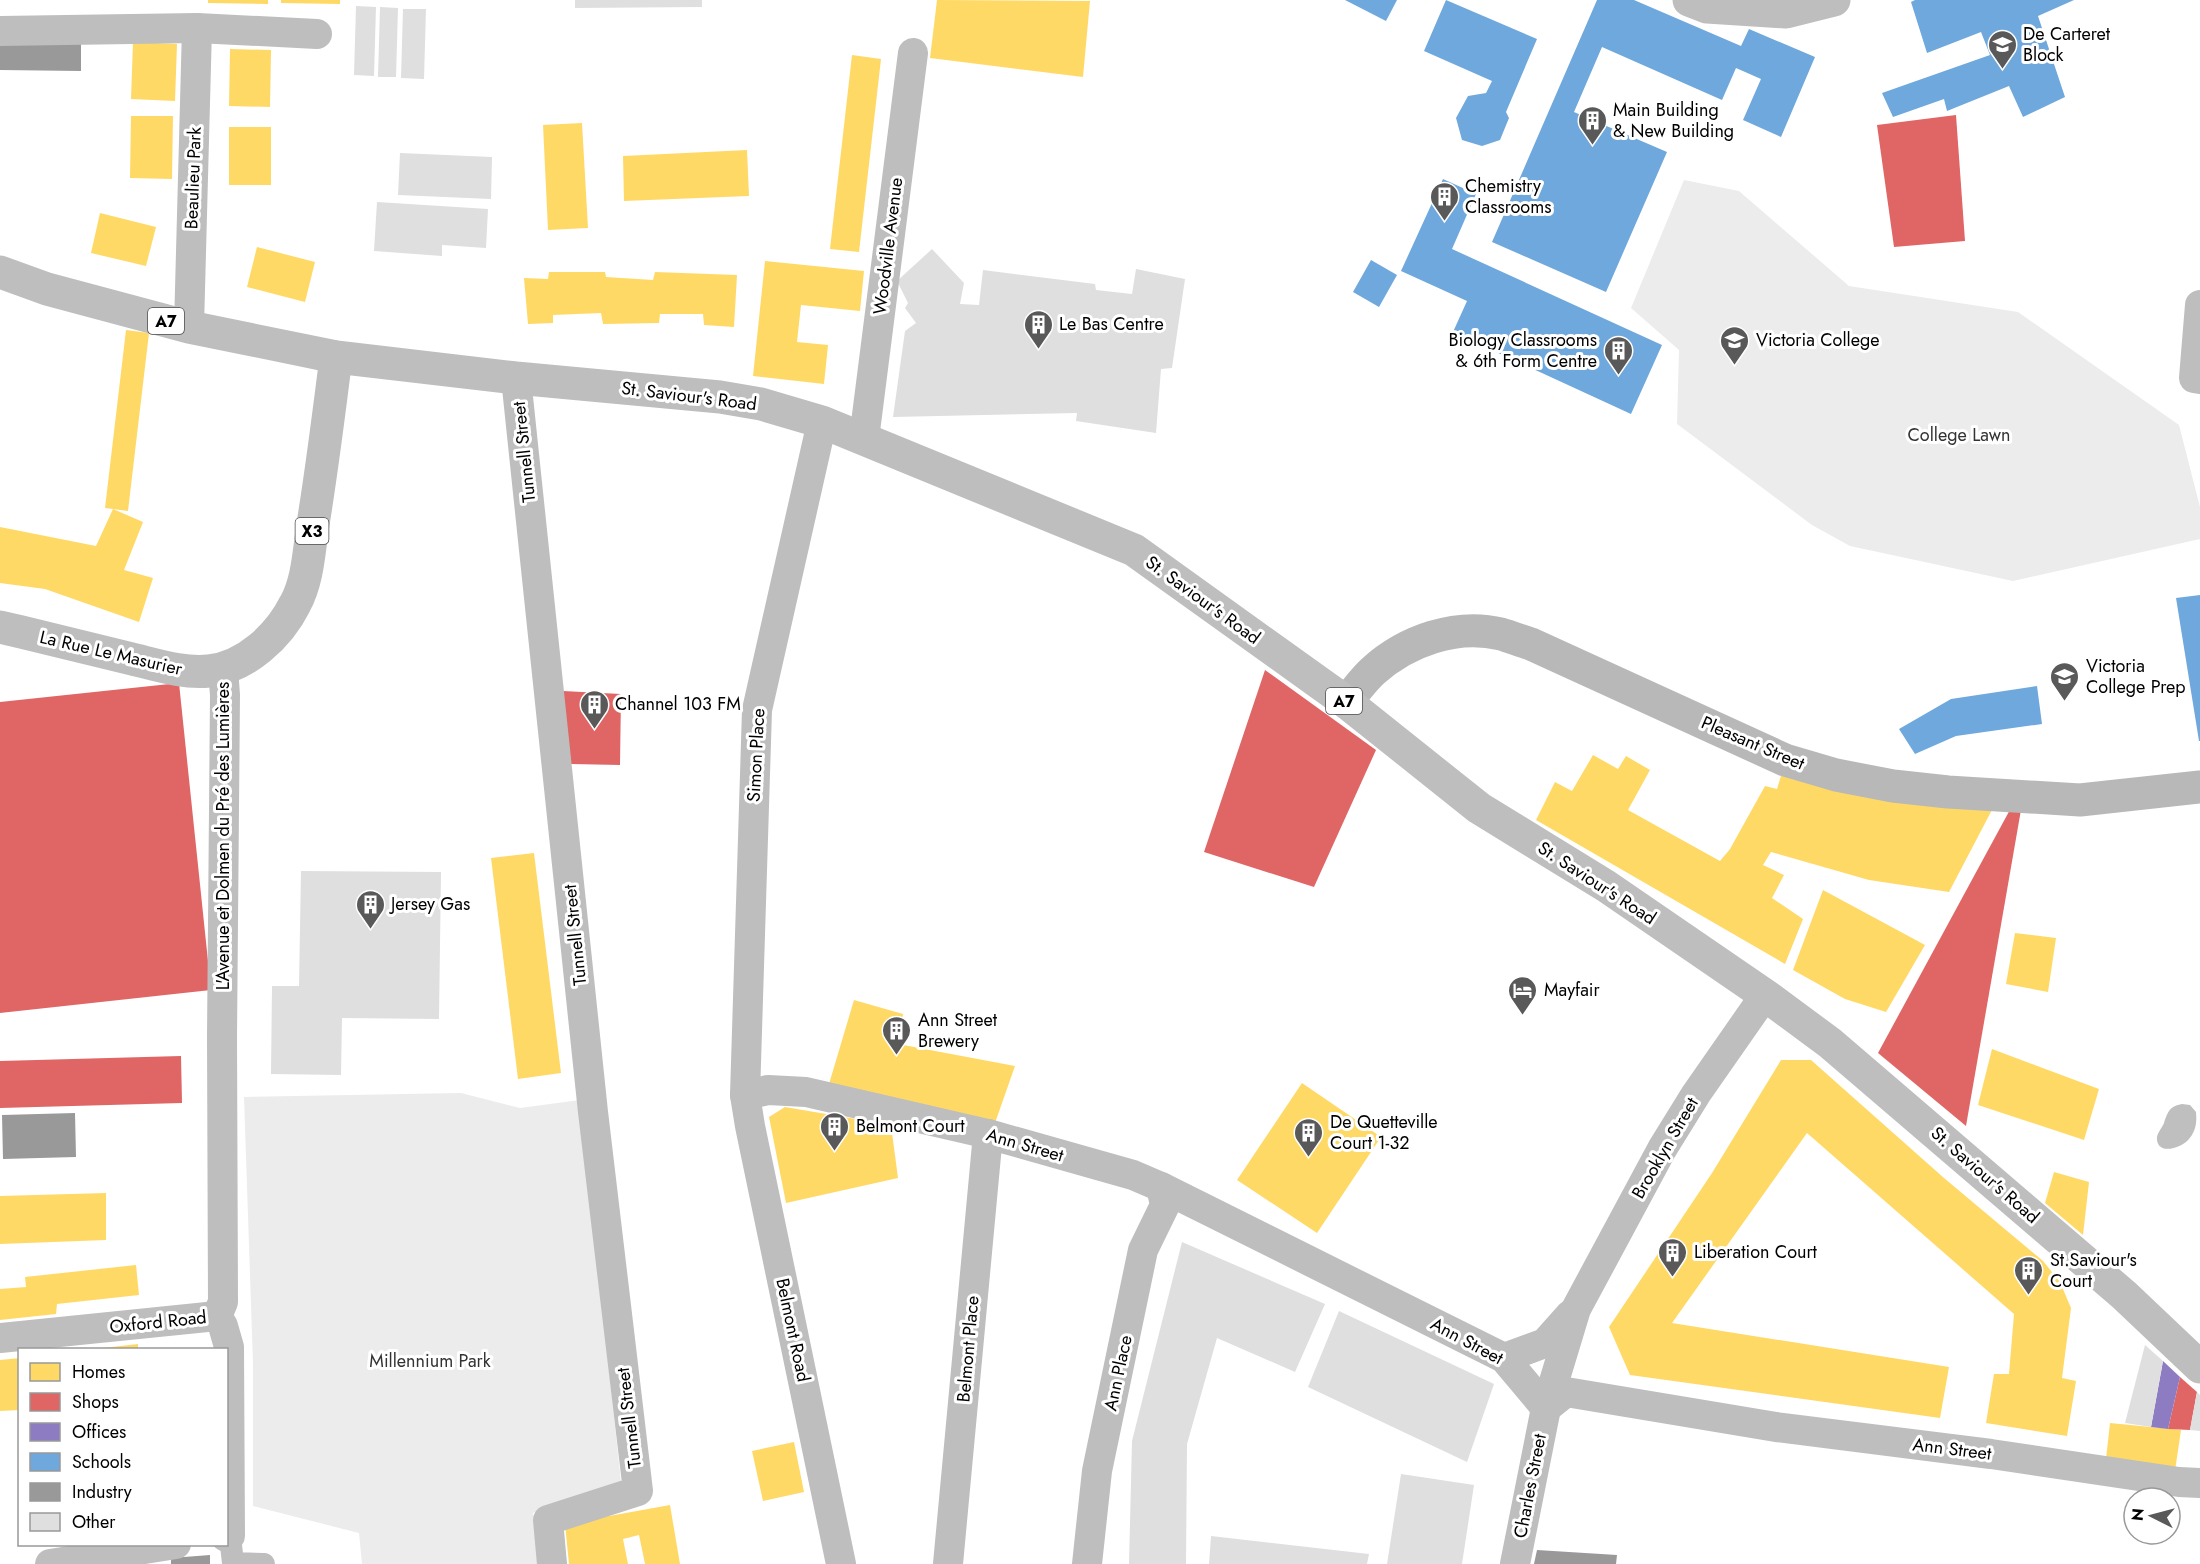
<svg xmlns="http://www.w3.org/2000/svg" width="2200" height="1564" font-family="Jost,sans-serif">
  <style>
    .green { fill: #ececec }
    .water { fill: #bfbfbf }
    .homes { fill: #ffd966 }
    .shops { fill: #e06666 }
    .offices { fill: #8e7cc3 }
    .schools { fill: #6fa8dc }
    .industry { fill: #999 }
    .building { fill: #dfdfdf }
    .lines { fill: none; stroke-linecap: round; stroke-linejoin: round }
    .pedestrian { stroke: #bebebe; stroke-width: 22 }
    .minor { stroke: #bebebe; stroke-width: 30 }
    .secondary { stroke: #b8b8b8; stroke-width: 33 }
    .primary { stroke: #bebebe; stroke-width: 33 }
    .labels { text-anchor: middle; stroke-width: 6; stroke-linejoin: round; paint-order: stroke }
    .shield { fill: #fff; stroke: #4c4c4c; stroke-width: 1.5 }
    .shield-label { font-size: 16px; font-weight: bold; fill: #000 }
    .poi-label { font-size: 18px; fill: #000; stroke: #fff; text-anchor: start }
    .street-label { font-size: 18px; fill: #000; stroke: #fff }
    .park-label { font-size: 18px; fill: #333; stroke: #fff }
  </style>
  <rect width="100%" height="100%" fill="#fff"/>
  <g class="green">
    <path d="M1684,180L1739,191L1849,286L2018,312L2179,425L2200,507V539L2013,581L1850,546L1812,525L1677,424L1679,350L1631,308Z"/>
    <path d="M461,1093L520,1108L580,1100L621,1482L533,1513L539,1564H362L359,1533L253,1506V1364L244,1097Z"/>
  </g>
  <path class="water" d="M2182,1104L2190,1105L2196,1112C2197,1122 2196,1131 2189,1139C2183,1147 2159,1156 2157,1140C2156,1134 2162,1128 2164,1123C2168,1111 2170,1106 2182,1104Z"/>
  <g class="homes">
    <path d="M208,0H268V4L208,3Z"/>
    <path d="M281,0H340V4L281,3Z"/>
    <path d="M937,0L1090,1L1083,77L930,58Z"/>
    <path d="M133,42L177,44L175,101L131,99Z"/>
    <path d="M230,49L271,50L270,107L229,106Z"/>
    <path d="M852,55L881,59L859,252L830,249Z"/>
    <path d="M131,116H173L172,179L130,178Z"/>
    <path d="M582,123L588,228L548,230L543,125Z"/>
    <rect x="229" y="127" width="42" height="58"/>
    <path d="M747,150L749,196L624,201L623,156Z"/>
    <path d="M100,213L156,227L146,266L91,253Z"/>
    <path d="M257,247L315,262L305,302L247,287Z"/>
    <path d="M765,261L864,271L860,311L801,305L797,342L828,345L824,384L753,376Z"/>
    <path d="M549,272H605L606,277L653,280L655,272L737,275L734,327L704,325L703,314H660L659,323L603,324L601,313L553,315V323L528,324L524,278L548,279Z"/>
    <path d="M126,330L149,333L128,511L113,509L143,522L124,570L153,578L139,622L45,589L0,583V527L96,546L113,509L105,508Z"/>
    <path d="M1593,755L1618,769L1626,756L1650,770L1628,810L1720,861L1730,849L1765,786L1777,789L1783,769L1994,806L1949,892L1869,880L1771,852L1763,865L1784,875L1772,898L1803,919L1785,964L1536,820L1555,782L1572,791Z"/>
    <path d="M534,853L561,1073L518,1079L491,858Z"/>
    <path d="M1823,890L1925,945L1886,1012L1845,999L1793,970Z"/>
    <path d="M2015,933L2056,938L2048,992L2006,984Z"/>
    <path d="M854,1000L903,1014L898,1044L1015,1066L995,1123L829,1084Z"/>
    <path d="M1992,1049L2099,1089L2084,1140L1978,1105Z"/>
    <path d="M1781,1060H1811L1944,1178L2043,1261L2060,1282L2071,1308L2062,1378L2076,1381L2067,1436L1986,1423L1994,1374H2009L2014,1314L1807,1133L1672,1323L1949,1367L1940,1418L1630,1375L1609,1327L1712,1173Z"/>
    <path d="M1302,1083L1381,1137L1317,1233L1237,1180Z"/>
    <path d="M785,1107L891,1125L898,1178L786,1203L769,1117Z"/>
    <path d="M2054,1172L2089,1182L2083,1235L2045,1203Z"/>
    <path d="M106,1193V1240L0,1244V1196Z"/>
    <path d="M136,1265L139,1295L57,1304L56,1314L0,1320V1289L26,1287L25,1277Z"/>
    <path d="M138,1344V1350H103V1348Z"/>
    <path d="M20,1358V1410L0,1411V1360Z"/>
    <path d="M2110,1423L2181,1430L2175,1471L2106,1459Z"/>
    <path d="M794,1442L804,1492L763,1501L752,1451Z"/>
    <path d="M670,1505L680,1564H645L639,1535L623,1539L628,1564H569L565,1524Z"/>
  </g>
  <g class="shops">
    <path d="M1956,115L1965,241L1894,247L1877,125Z"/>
    <path d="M1265,670L1376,750L1314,887L1204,852Z"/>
    <path d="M179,683L211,990L0,1013V702Z"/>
    <path d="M563,691L621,694L620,765L571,764Z"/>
    <path d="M2022,804L1966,1126L1878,1053L2012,806Z"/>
    <path d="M181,1056L182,1103L0,1108V1061Z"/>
    <path d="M2180,1377L2197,1392L2190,1430L2168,1429Z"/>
  </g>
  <path class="offices" d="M2163,1361L2180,1377L2168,1429L2151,1427Z"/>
  <g class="schools">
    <path d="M1345,0H1397L1386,21Z"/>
    <path d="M1446,0L1537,39L1506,112L1509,118L1500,140L1482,146L1462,140L1456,118L1468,96L1486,93L1492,81L1424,51Z"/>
    <path d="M1597,0H1634L1741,46L1749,29L1815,57L1781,137L1743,120L1761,79L1736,68L1722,100L1602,47L1574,112L1667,152L1606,292L1492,242Z"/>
    <path d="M1915,0H2074L2038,16L2065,97L2023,117L2009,86L1947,111L1944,99L1893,117L1882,93L1990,55L1981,32L1927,53L1911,2Z"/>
    <path d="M1443,179L1476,194L1452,249L1662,345L1631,414L1453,332L1467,301L1401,271Z"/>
    <path d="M1371,260L1397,275L1379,307L1353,292Z"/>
    <path d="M2200,595V741H2199L2176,598Z"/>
    <path d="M2037,686L2042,724L1956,736L1915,754L1899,729L1951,699Z"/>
  </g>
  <g class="industry">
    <path d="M0,43L81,44V71L0,70Z"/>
    <path d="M75,1113L76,1157L3,1159L2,1115Z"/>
    <path d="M1537,1550L1617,1555L1616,1564H1534Z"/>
    <path d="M210,1555V1564H171V1558Z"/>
  </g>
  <g class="building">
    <path d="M575,0H702V7L575,8Z"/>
    <path d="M356,6L376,7L374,76L354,75Z"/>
    <path d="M380,7L398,8L396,77H378Z"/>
    <path d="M403,9H426L424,79L401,78Z"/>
    <path d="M400,153L492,157L491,199L398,195Z"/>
    <path d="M377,202L488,209L486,248L442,245V256L374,251Z"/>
    <path d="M932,249L964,283L960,304L979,305L983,270L1095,284L1096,290L1132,294L1136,269L1185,279L1172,368L1161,369L1156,433L1076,421L1077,413L893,417L905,331L916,323L905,308L908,303L897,281Z"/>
    <path d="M301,871L441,872L439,1019L342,1018L341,1075L271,1074L272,986H299Z"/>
    <path d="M1182,1242L1325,1304L1295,1372L1217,1338L1187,1444L1186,1564H1129L1132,1441Z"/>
    <path d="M1339,1311L1494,1384L1467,1462L1308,1387Z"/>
    <path d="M2145,1345L2163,1361L2151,1427L2125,1423Z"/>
    <path d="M2197,1392L2200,1395V1431L2190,1430Z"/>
    <path d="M1401,1474L1474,1485L1462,1564H1387Z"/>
    <path d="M1211,1536L1369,1554L1367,1564H1209Z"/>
  </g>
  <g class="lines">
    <path class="pedestrian" d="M230,1536L233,1563L264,1564"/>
    <g class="minor">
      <path d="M0,31L197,28L317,34"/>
      <path d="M2200,305L2194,378L2200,379"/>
      <path d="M189,327L197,28"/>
      <path d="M516,378L593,1112L638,1491L548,1520L552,1564"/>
      <path d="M822,422L757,710L745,1095L750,1126L841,1564"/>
      <path d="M864,439L913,53"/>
      <path d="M745,1095L768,1090L806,1092L988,1134L1133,1175L1161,1187L1504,1358L1546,1408"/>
      <path d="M217,1316L223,1302L222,1037L225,695L223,669"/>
      <path d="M217,1316L223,1326L229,1347L230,1536L226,1537"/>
      <path d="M0,1338L217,1316"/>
      <path d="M1504,1358L1545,1343L1570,1315"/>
      <path d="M1546,1408L1566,1392L1776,1427L1991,1454L2179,1482L2200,1483"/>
      <path d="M50,1564L176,1544"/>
      <path d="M948,1564L988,1134"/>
      <path d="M1087,1564L1097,1471L1143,1250L1165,1205L1161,1187"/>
      <path d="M1515,1564L1546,1408L1576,1309L1662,1149L1696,1094L1765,995"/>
    </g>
    <path class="secondary" d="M1346,702C1355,692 1363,680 1373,671C1406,641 1456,623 1501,634C1511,637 1521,641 1531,644L1785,760L1836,775L1893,786L1948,792L2080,800L2200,787"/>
    <g class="primary">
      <path d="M1689,0L1707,7L1786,12L1834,0"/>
      <path d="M0,272L47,289L189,327L336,357L516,378L720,397L761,404L822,422L1134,550L1346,702L1479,808L1606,886L1765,995L1830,1043L2124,1295L2200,1367"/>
      <path d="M0,627C43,637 86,648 128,658C154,664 183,674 209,671C246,667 279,636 295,604C308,581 309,550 313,524C322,469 329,413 336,357"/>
    </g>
  </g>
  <defs>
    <symbol id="school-pin" viewBox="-11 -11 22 30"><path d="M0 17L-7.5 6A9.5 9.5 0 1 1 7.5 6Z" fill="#595959" stroke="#fff"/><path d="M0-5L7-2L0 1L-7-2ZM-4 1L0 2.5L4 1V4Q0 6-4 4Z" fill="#fff"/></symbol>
    <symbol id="building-pin" viewBox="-11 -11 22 30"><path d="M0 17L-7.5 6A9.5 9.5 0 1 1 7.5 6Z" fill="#595959" stroke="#fff"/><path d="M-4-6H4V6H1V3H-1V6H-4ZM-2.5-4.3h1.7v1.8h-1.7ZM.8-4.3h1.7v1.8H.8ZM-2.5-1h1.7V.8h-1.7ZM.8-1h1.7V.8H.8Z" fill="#fff"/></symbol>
    <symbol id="hotel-pin" viewBox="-11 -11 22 30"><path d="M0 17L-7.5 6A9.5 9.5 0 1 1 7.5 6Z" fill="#595959" stroke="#fff"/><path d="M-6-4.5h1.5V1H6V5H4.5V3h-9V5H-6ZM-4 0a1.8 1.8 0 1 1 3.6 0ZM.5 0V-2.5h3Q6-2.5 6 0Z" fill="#fff"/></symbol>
  </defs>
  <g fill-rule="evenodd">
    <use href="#school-pin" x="1986" y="28" width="33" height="45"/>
    <use href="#building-pin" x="1576" y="104" width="33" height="45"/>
    <use href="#building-pin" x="1428" y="180" width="33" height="45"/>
    <use href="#building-pin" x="1022" y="308" width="33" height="45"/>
    <use href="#school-pin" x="1718" y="324" width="33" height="45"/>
    <use href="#building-pin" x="1602" y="334" width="33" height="45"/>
    <use href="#school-pin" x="2048" y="660" width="33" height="45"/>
    <use href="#building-pin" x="578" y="688" width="33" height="45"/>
    <use href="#building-pin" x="354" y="888" width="33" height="45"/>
    <use href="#hotel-pin" x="1506" y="974" width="33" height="45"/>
    <use href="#building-pin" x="880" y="1014" width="33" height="45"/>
    <use href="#building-pin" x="818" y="1110" width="33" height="45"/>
    <use href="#building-pin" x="1292" y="1116" width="33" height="45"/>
    <use href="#building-pin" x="1656" y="1236" width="33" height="45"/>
    <use href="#building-pin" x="2012" y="1254" width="33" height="45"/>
  </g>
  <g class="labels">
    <g class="shield">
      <rect x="148" y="308" width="36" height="26" rx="4.5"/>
      <rect x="295.5" y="518" width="33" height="26" rx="4.5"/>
      <rect x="1326" y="688" width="36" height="26" rx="4.5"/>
    </g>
    <g class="shield-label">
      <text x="166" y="327">A7</text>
      <text x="312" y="537">X3</text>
      <text x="1344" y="707">A7</text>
    </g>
    <g class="poi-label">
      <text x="2023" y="40">De Carteret<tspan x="2023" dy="21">Block</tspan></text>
      <text x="1613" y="116">Main Building<tspan x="1613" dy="21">&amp; New Building</tspan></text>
      <text x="1465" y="192">Chemistry<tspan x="1465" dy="21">Classrooms</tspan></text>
      <text x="1059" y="330">Le Bas Centre</text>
      <text x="1597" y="346" text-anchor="end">Biology Classrooms<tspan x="1597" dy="21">&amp; 6th Form Centre</tspan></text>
      <text x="1756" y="346">Victoria College</text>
      <text x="2086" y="672">Victoria<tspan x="2086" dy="21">College Prep</tspan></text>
      <text x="615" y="710">Channel 103 FM</text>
      <text x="391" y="910">Jersey Gas</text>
      <text x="1544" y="996">Mayfair</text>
      <text x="918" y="1026">Ann Street<tspan x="918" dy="21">Brewery</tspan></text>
      <text x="1330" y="1128">De Quetteville<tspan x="1330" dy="21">Court 1-32</tspan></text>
      <text x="856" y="1132">Belmont Court</text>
      <text x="1694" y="1258">Liberation Court</text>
      <text x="2050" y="1266">St.Saviour's<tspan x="2050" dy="21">Court</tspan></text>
    </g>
    <g class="street-label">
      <text transform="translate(193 178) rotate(-88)" y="6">Beaulieu Park</text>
      <text transform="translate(888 246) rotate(-83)" y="6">Woodville Avenue</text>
      <text transform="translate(689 396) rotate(7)" y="6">St. Saviour's Road</text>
      <text transform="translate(524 452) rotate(-96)" y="6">Tunnell Street</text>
      <text transform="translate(1203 600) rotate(36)" y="6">St. Saviour's Road</text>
      <text transform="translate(111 653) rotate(13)" y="6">La Rue Le Masurier</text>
      <text transform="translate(1753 743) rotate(23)" y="6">Pleasant Street</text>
      <text transform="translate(756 755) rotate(-87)" y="6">Simon Place</text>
      <text transform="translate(223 836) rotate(-90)" y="6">L'Avenue et Dolmen du Pré des Lumières</text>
      <text transform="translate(1597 883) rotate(33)" y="6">St. Saviour's Road</text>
      <text transform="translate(575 935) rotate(-96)" y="6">Tunnell Street</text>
      <text transform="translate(1025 1145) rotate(16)" y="6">Ann Street</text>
      <text transform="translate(1665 1148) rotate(-60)" y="6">Brooklyn Street</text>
      <text transform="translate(1985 1175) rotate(41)" y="6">St. Saviour's Road</text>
      <text transform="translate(158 1322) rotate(-6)" y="6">Oxford Road</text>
      <text transform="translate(793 1330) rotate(78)" y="6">Belmont Road</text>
      <text transform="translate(1467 1341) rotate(28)" y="6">Ann Street</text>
      <text transform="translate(968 1349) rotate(-85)" y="6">Belmont Place</text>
      <text transform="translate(1118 1373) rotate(-78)" y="6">Ann Place</text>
      <text transform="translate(629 1418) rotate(-97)" y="6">Tunnell Street</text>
      <text transform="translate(1952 1449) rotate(7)" y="6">Ann Street</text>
      <text transform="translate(1530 1486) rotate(-79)" y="6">Charles Street</text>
    </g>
    <g class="park-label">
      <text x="1959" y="441">College Lawn</text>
      <text x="430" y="1367">Millennium Park</text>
    </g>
  </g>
  <rect x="18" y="1348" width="210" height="198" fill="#ffffff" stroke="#999999" stroke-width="1.5"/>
  <rect x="30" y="1363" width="30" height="18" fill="#ffd966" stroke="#999999" stroke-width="1.5"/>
  <text x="72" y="1378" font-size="18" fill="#000000">Homes</text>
  <rect x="30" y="1393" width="30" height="18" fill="#e06666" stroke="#999999" stroke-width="1.5"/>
  <text x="72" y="1408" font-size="18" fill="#000000">Shops</text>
  <rect x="30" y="1423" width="30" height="18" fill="#8e7cc3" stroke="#999999" stroke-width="1.5"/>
  <text x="72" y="1438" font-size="18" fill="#000000">Offices</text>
  <rect x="30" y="1453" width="30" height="18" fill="#6fa8dc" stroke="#999999" stroke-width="1.5"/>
  <text x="72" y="1468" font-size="18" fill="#000000">Schools</text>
  <rect x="30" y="1483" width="30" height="18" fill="#999999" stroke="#999999" stroke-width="1.5"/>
  <text x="72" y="1498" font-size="18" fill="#000000">Industry</text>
  <rect x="30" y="1513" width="30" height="18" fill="#dfdfdf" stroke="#999999" stroke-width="1.5"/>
  <text x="72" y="1528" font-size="18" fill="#000000">Other</text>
  <g transform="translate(2152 1516) rotate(276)"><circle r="28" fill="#ffffff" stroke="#999999" stroke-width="1.5"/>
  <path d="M0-4.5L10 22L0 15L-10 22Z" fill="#595959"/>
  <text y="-9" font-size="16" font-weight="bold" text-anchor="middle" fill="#000000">N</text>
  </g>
</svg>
